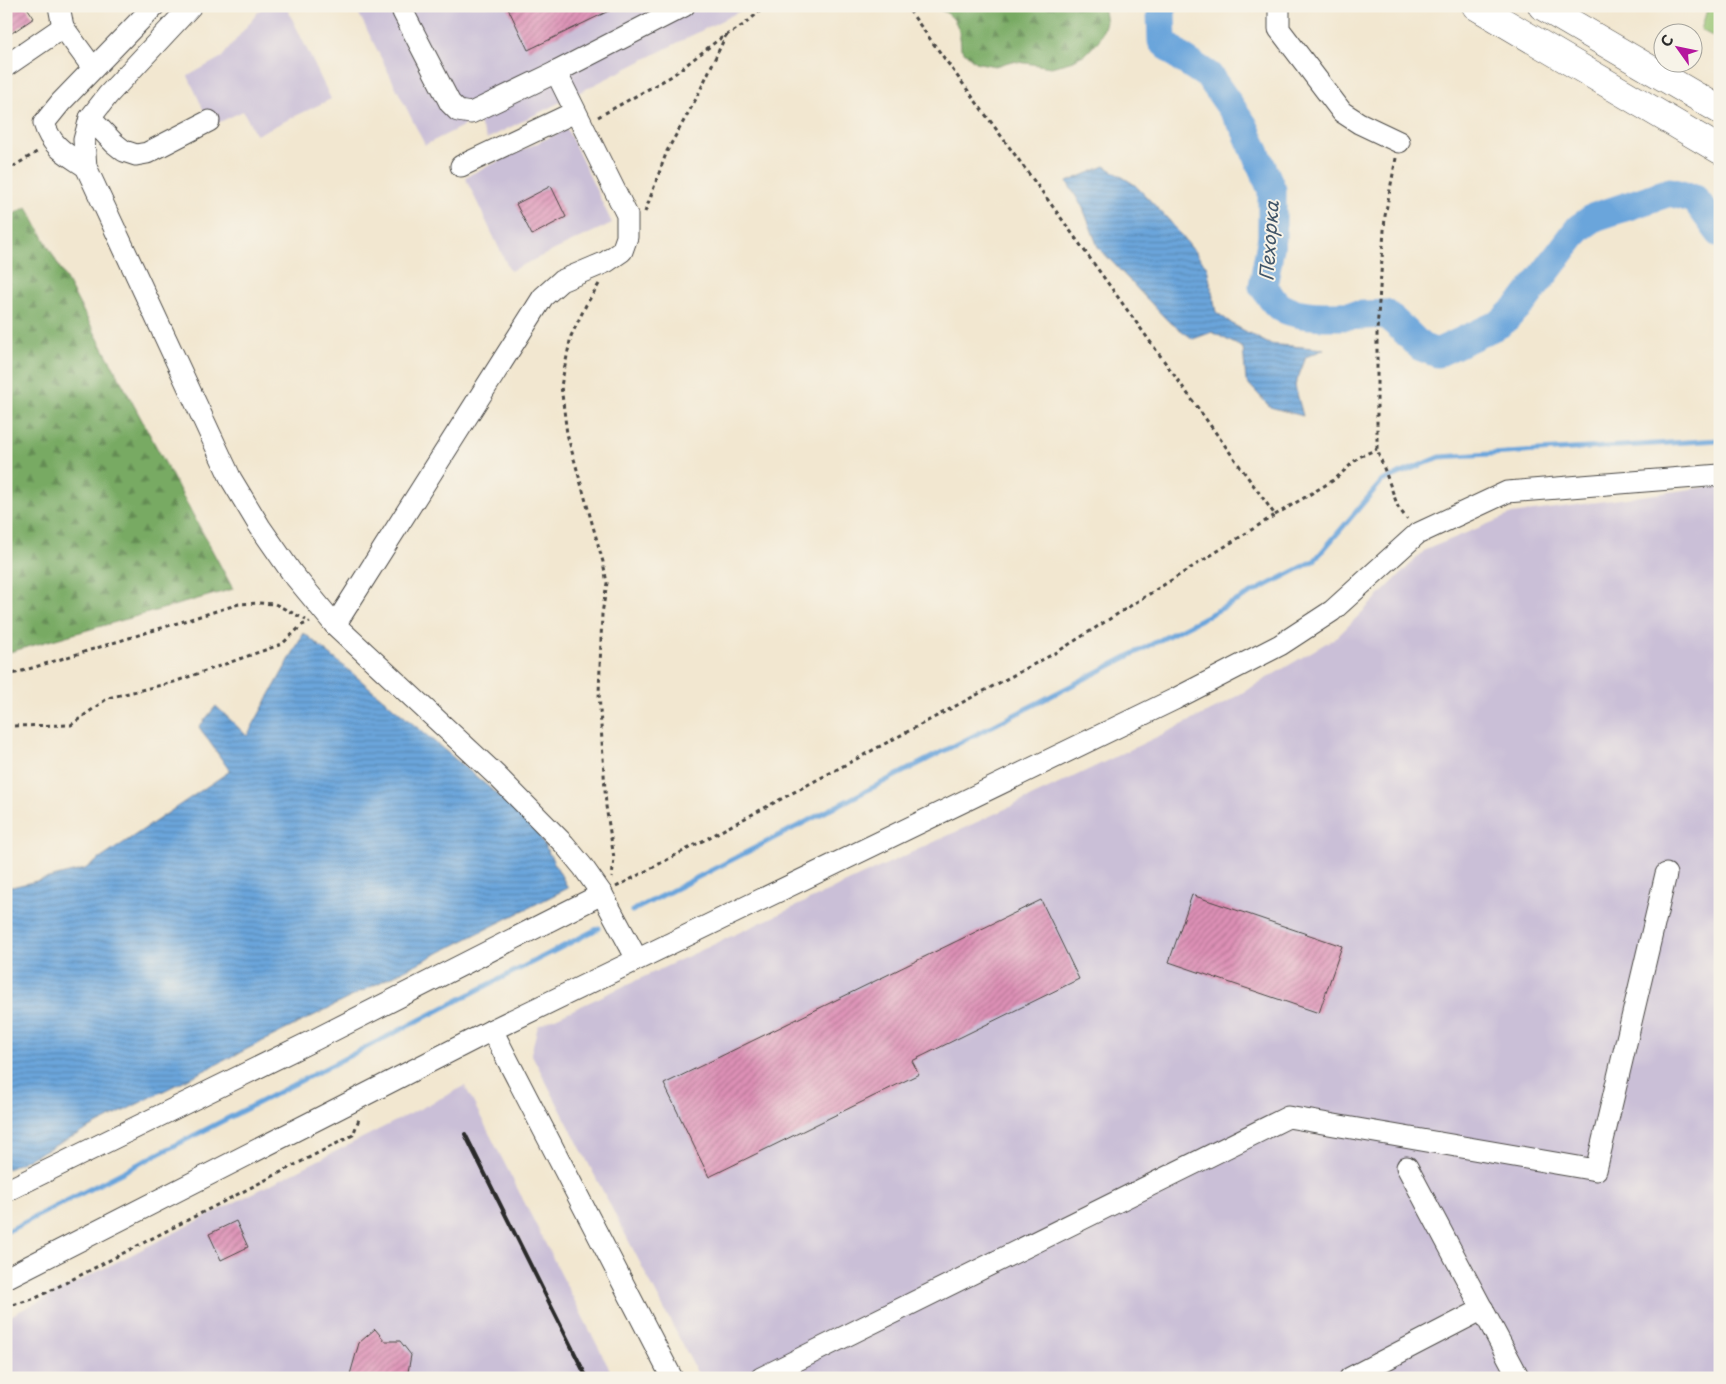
<svg xmlns="http://www.w3.org/2000/svg" width="1726" height="1384" font-family="'Playpen Sans',sans-serif">
  <style>
    .industrial { fill: #cabfd7 }
    .forest { fill: url(#forest-firs); stroke: #526a48 }
    .garden { fill: #96c472; stroke: #60784e }
    .water { fill: url(#water-rules); stroke: #4b6883 }
    .lines { fill: none; stroke-linecap: round; stroke-linejoin: round }
    .stream { stroke: #6ba5db; stroke-width: 5 }
    .river { stroke: #6ba5db; stroke-width: 29 }
    .building { fill: url(#building-hatch) }
    .minor-casing { stroke: #494744; stroke-width: 23 }
    .major-casing { stroke: #494744; stroke-width: 29 }
    .path { stroke: #494744; stroke-width: 3; stroke-dasharray: 4 4; stroke-linecap: butt }
    .minor { stroke: #fff; stroke-width: 21 }
    .major { stroke: #fff; stroke-width: 28 }
    .rail { stroke: #2b2b2b; stroke-width: 4 }
    .labels { text-anchor: middle; stroke-width: 4; stroke-linejoin: round; paint-order: stroke }
    .water-label { font-size: 19px; font-style: italic; fill: #415669; stroke: #f7f3e8 }
  </style>
  <defs>
    <pattern id="forest-firs" width="22" height="20" patternUnits="userSpaceOnUse" patternTransform="scale(1.25)"><rect width="22" height="20" fill="#78aa64"/><path d="M5 1l3.5 6h-7zM16 11l3.5 6h-7z" fill="#638b53"/></pattern>
    <pattern id="water-rules" width="6" height="5" patternUnits="userSpaceOnUse" patternTransform="scale(1.25)"><rect width="6" height="5" fill="#6ba5db"/><path d="M0 2.5h6" fill="none" stroke="#5887b2"/></pattern>
    <pattern id="building-hatch" width="6" height="6" patternUnits="userSpaceOnUse" patternTransform="scale(1.25)"><rect width="6" height="6" fill="#dd90b6"/><path d="M-1 1l2-2M0 6l6-6M5 7l2-2" fill="none" stroke="#b37694"/></pattern>
  </defs>
  <rect width="100%" height="100%" fill="#f7f3e8"/>
  <filter id="ink" filterUnits="userSpaceOnUse"><feTurbulence type="fractalNoise" baseFrequency=".02" numOctaves="2"/><feDisplacementMap in="SourceGraphic" scale="10" xChannelSelector="R" yChannelSelector="G"/><feConvolveMatrix kernelMatrix="1 2 1 2 8 2 1 2 1" color-interpolation-filters="sRGB"/></filter>
  <filter id="wash" filterUnits="userSpaceOnUse"><feTurbulence type="fractalNoise" baseFrequency=".0096" numOctaves="4" result="noise"/><feDisplacementMap in="SourceGraphic" scale="20" xChannelSelector="R" yChannelSelector="G"/><feGaussianBlur stdDeviation="1.12" result="paint"/><feColorMatrix in="noise" values="0 0 0 0 0 0 0 0 0 0 0 0 0 0 0 0 0 1.4 0 .05"/><feComposite in="paint" operator="in"/></filter>
  <g filter="url(#wash)">
    <rect width="100%" height="100%" fill="#f2e7d0"/>
    <g class="industrial">
      <path d="M263,6H286L331,99L256,135L243,111L211,126L188,76L222,57Z"/>
      <path d="M355,6H750L487,139L477,119L425,145Z"/>
      <path d="M567,129L612,223L510,271L465,177Z"/>
      <path d="M1720,485V1378H700L531,1053L538,1026L1046,790L1215,709L1338,636L1425,550L1512,514Z"/>
      <path d="M465,1086L614,1378H6V1318Z"/>
    </g>
    <g class="forest">
      <path d="M928,6H1103L1106,22L1100,39L1087,53L1070,62L1051,67L1012,61L995,66L975,62L961,49C960,24 955,12 928,6Z"/>
      <path d="M27,207L233,589L6,653V218Z"/>
    </g>
    <path class="garden" d="M1708,6H1720V40L1701,30Z"/>
    <g class="water">
      <path d="M1105,166L1135,185L1168,219L1207,267L1216,312L1234,325L1269,344L1325,349L1306,357L1295,386L1303,416L1270,407L1246,381L1243,348L1212,332L1193,339L1167,320L1098,247L1083,208L1067,182Z"/>
      <path d="M304,633L533,824L568,888L10,1168L6,1169V886L12,887L85,869L230,771L199,727L216,706L247,736Z"/>
    </g>
    <g class="lines">
      <g class="stream">
        <path d="M632,911L1314,561L1382,481L1440,457L1720,440"/>
        <path d="M6,1232L599,928"/>
      </g>
      <path class="river" d="M1163,6L1161,13L1162,41L1180,57L1209,76L1244,126L1272,190V237L1263,286C1268,292 1273,303 1280,307C1304,321 1358,315 1386,314L1406,332L1421,347L1437,353L1501,323L1523,302L1579,228L1595,217L1670,192L1695,199L1720,233"/>
    </g>
    <g id="blocks">
      <g class="building">
        <path d="M6,6H26L34,18L6,37Z"/>
        <path d="M507,6H619L528,50Z"/>
        <path d="M551,186L566,217L532,235L516,204Z"/>
        <path d="M1192,895L1342,946L1319,1013L1169,962Z"/>
        <path d="M1041,900L1079,979L912,1061L919,1074L709,1177L664,1084Z"/>
        <path d="M236,1221L248,1247L221,1260L209,1234Z"/>
        <path d="M375,1329L385,1341H400L411,1355L407,1378H349L359,1343Z"/>
      </g>
    </g>
  </g>
  <g filter="url(#ink)">
    <use href="#blocks" fill-opacity="0" stroke="#494744" stroke-width="1"/>
    <g class="lines">
      <defs>
        <g id="minor">
          <path d="M59,6L63,27"/>
          <path d="M154,6L61,102L44,123C51,147 67,154 86,167L231,479L260,527L292,573L335,625L497,776L564,844L583,867L602,894L637,959"/>
          <path d="M403,6V12L450,103L458,111L471,113L556,72L684,6"/>
          <path d="M1279,6V29L1342,112L1359,123L1399,142"/>
          <path d="M6,66L63,27L93,68"/>
          <path d="M90,118L114,143L124,151L136,155L147,153L209,121"/>
          <path d="M461,166L575,112"/>
          <path d="M86,167L84,140L90,118L108,95L191,6"/>
          <path d="M335,625L543,297L561,281L606,262L622,251L627,237V215L556,72"/>
          <path d="M492,1030L672,1378"/>
          <path d="M1407,1167L1519,1378"/>
          <path d="M6,1191L316,1039L602,894"/>
          <path d="M6,1278L492,1030L1175,699L1280,645L1332,611L1417,534L1507,492L1720,475"/>
          <path d="M761,1378L1288,1117L1596,1170L1666,874"/>
          <path d="M1350,1378L1483,1309"/>
        </g>
        <g id="major">
          <path d="M1476,6L1720,150"/>
          <path d="M1542,6L1720,110"/>
        </g>
      </defs>
      <use href="#minor" class="minor-casing"/>
      <use href="#major" class="major-casing"/>
      <g class="path">
        <path d="M598,117L672,76L718,40L745,24L761,10L763,6"/>
        <path d="M1396,158L1385,216L1377,331V449L1398,507L1407,519"/>
        <path d="M6,171L40,150"/>
        <path d="M645,212L667,151L696,99L726,35"/>
        <path d="M599,284L586,305L571,336L561,386L567,434L603,562L607,583L602,614L599,693L606,806L614,858L612,878"/>
        <path d="M1275,515L1334,480L1359,457L1377,449"/>
        <path d="M6,676L239,604L259,603L275,604L306,620"/>
        <path d="M6,726L71,725L108,698L174,682L282,644L302,625L310,622"/>
        <path d="M616,887L1057,652L1275,515L1048,200L906,6"/>
        <path d="M6,1307L36,1298L353,1135L359,1119"/>
      </g>
      <use href="#minor" class="minor"/>
      <use href="#major" class="major"/>
      <path class="rail" d="M465,1134L587,1378"/>
    </g>
  </g>
  <g class="labels">
    <g class="water-label">
      <text transform="translate(1269 241) rotate(-86)" y="7">Пехорка</text>
    </g>
  </g>
  <rect width="1726" height="1384" fill="none" stroke="#f7f3e8" stroke-width="25"/>
  <g transform="translate(1678 48) rotate(303)"><circle r="24" fill="#f7f3e8" stroke="#a5a39c"/>
  <path d="M0-4L9 19L0 12L-9 19Z" fill="#b5179e"/>
  <text y="-8" font-size="14" font-weight="bold" text-anchor="middle" fill="#2b2b2b">С</text>
  </g>
</svg>
